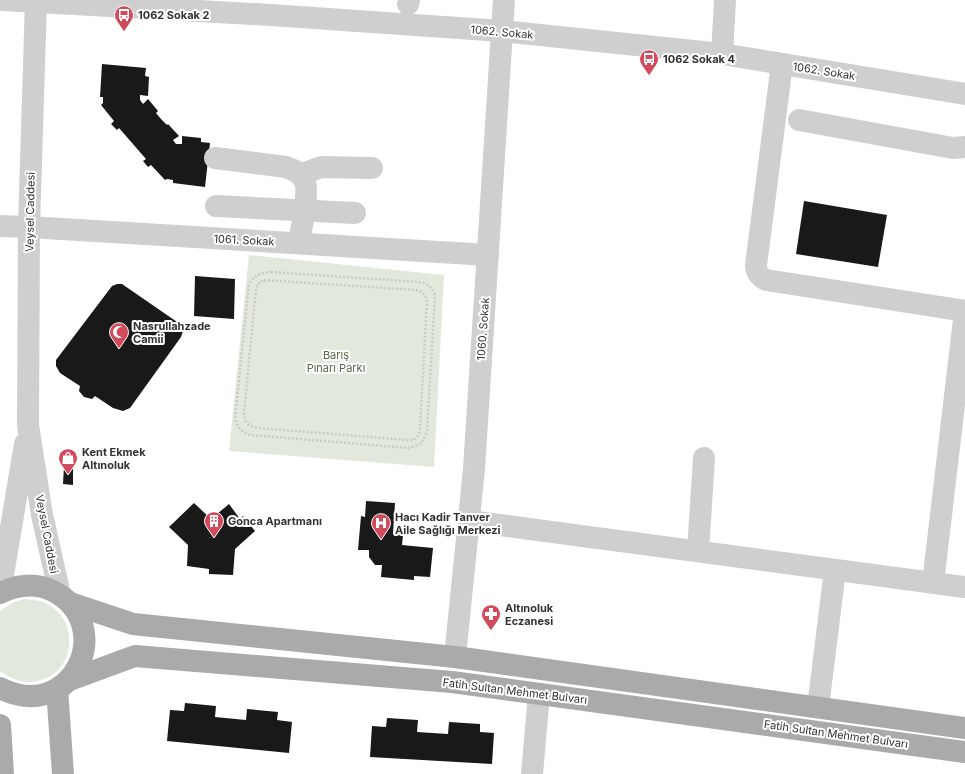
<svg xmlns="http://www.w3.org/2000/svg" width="965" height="774" font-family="Inter,sans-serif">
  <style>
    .green { fill: #e2e8dc }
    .building { fill: #191919 }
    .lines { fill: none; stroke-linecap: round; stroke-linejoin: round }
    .path { stroke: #c9c9c9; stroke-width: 2.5; stroke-dasharray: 2 2; stroke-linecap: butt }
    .minor { stroke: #cfcfcf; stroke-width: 22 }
    .major { stroke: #aaa; stroke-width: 22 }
    .labels { text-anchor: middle; stroke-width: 4; stroke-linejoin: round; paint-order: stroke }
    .poi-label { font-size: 11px; font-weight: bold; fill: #323232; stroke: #fff; text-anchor: start }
    .street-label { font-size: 11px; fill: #323232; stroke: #fff }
    .park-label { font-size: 11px; fill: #576944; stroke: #fff }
  </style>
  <rect width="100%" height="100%" fill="#fff"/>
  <g class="green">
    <path d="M249,255L444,275L434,467L229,451Z"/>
    <path d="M25,599C31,600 37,600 43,602C81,617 77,674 37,681C23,684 11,679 0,671V611C8,605 15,601 25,599Z"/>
  </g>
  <g class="building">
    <path d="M102,64L146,68L145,76L149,77L148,96L140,95V100L143,104L148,99L158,111L156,113L161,119L167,125L168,124L179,136L173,140L176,144H182V136L201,138V142L210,143L205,187L173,183V180L167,179L165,180L151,165L148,167L143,161L146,159L119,128L117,130L111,124L114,121L101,105L103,103V97H100Z"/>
    <path d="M804,201L887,215L878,267L796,254Z"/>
    <path d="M195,276L235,279L234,319L194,316Z"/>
    <path d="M117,284H122L180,324L183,331L181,337L130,408L123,411L113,408L95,396L92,399L84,397L79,391L80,386L60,373L56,366V360L112,286Z"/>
    <path d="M64,466H73V485L63,484Z"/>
    <path d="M366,501L395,503L393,534L403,535L402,545L433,548L430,577L414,576V580L381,577L382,565H375L369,557V550H358L361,516L365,517Z"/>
    <path d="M194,503L211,519L229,504L240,519L243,516L255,531L235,549L233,575L209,574V569L187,566L188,545L169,527Z"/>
    <path d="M185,703L216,706L215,717L246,720L247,709L278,712L277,720L292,722L289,753L167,741L170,710L184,711Z"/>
    <path d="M387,718L418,720L417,732L448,734L449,722L480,724V732L494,733L492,764L370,757L372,726L386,727Z"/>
  </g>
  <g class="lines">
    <g class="path">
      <path d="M271,272L419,282C429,284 431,287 435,295L427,431C422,444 421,445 408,448L251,435C241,432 238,428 235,418L249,283C257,274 260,273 271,272Z"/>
      <path d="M264,280L416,290C422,291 425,294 427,300L420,428L419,435L414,440H407L258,428C248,426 245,423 244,413L256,289L258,284Z"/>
    </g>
    <g class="minor">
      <path d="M2,0L271,15L502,31L722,54L965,94"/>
      <path d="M36,0L29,227L28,425L42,515L60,595"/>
      <path d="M408,4L409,0"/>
      <path d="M722,54L725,0"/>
      <path d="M782,64L756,265C756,272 759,276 766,280L965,311L933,583"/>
      <path d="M799,120L953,148L965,147"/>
      <path d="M215,158L286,167C292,169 300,173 304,179C310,189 301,230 299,243"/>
      <path d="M303,178L308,172L321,167L372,168"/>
      <path d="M216,206L355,213"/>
      <path d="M0,226L29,227L488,255"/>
      <path d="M469,521L965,587"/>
      <path d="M698,551L704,458"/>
      <path d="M0,593L25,444"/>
      <path d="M455,657L474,469L504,0"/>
      <path d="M818,707L835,570"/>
      <path d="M532,774L539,694"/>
    </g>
    <g class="major">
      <path d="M0,593C17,585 35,582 53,591C118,624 73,725 0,688"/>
      <path d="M70,603L133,624L455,657L965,728"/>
      <path d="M67,681L135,656L452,682L965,752"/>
      <path d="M57,689L63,774"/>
      <path d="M0,725L3,774"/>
    </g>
  </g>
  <defs>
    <symbol id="bus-pin" viewBox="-11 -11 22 30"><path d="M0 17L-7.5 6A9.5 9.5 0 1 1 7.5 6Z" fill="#d24b5c" stroke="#fff"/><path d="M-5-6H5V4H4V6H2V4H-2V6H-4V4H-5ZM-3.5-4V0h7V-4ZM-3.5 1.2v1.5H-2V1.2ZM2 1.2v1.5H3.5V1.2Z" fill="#fff"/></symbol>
    <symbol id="mosque-pin" viewBox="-11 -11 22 30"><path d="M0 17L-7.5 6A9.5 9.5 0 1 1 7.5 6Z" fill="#d24b5c" stroke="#fff"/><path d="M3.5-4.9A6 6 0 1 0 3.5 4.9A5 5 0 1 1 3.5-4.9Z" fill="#fff"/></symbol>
    <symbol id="shop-pin" viewBox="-11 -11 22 30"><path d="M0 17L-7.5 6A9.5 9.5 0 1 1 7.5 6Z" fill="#d24b5c" stroke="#fff"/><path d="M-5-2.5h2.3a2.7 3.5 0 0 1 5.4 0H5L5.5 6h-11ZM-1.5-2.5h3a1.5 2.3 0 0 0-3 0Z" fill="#fff"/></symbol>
    <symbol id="building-pin" viewBox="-11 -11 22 30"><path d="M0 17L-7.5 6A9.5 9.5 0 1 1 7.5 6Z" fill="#d24b5c" stroke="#fff"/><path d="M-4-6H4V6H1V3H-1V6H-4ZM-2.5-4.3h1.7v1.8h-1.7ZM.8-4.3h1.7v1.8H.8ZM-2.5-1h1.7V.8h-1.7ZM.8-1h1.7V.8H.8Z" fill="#fff"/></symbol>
    <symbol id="hospital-pin" viewBox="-11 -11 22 30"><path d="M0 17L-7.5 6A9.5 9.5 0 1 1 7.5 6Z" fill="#d24b5c" stroke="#fff"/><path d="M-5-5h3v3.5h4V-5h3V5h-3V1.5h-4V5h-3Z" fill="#fff"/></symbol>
    <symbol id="pharmacy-pin" viewBox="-11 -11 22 30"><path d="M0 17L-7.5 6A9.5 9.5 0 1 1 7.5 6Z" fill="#d24b5c" stroke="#fff"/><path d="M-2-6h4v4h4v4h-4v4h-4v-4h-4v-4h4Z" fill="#fff"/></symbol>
  </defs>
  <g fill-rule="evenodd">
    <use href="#bus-pin" x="113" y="4" width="22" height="30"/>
    <use href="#bus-pin" x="638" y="48" width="22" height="30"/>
    <use href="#mosque-pin" x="108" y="321" width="22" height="30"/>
    <use href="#shop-pin" x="57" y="447" width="22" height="30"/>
    <use href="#building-pin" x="203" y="510" width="22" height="30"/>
    <use href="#hospital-pin" x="370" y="512" width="22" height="30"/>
    <use href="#pharmacy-pin" x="480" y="603" width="22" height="30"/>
  </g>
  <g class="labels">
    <g class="poi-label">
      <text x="138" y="19">1062 Sokak 2</text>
      <text x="663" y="63">1062 Sokak 4</text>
      <text x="133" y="330">Nasrullahzade<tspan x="133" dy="13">Camii</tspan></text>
      <text x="82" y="456">Kent Ekmek<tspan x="82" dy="13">Altınoluk</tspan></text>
      <text x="395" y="521">Hacı Kadir Tanver<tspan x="395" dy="13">Aile Sağlığı Merkezi</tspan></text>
      <text x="228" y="525">Gonca Apartmanı</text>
      <text x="505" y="612">Altınoluk<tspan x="505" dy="13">Eczanesi</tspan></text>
    </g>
    <g class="street-label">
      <text transform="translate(502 32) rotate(5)" y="4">1062. Sokak</text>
      <text transform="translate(824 71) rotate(9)" y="4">1062. Sokak</text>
      <text transform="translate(30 212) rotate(-89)" y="4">Veysel Caddesi</text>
      <text transform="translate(244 240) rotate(3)" y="4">1061. Sokak</text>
      <text transform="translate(483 329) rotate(-86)" y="4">1060. Sokak</text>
      <text transform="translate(47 534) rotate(79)" y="4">Veysel Caddesi</text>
      <text transform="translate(515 691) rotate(7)" y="4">Fatih Sultan Mehmet Bulvarı</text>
      <text transform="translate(836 734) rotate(8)" y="4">Fatih Sultan Mehmet Bulvarı</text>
    </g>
    <g class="park-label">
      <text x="336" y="359">Barış<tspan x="336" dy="13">Pınarı Parkı</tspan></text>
    </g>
  </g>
</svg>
